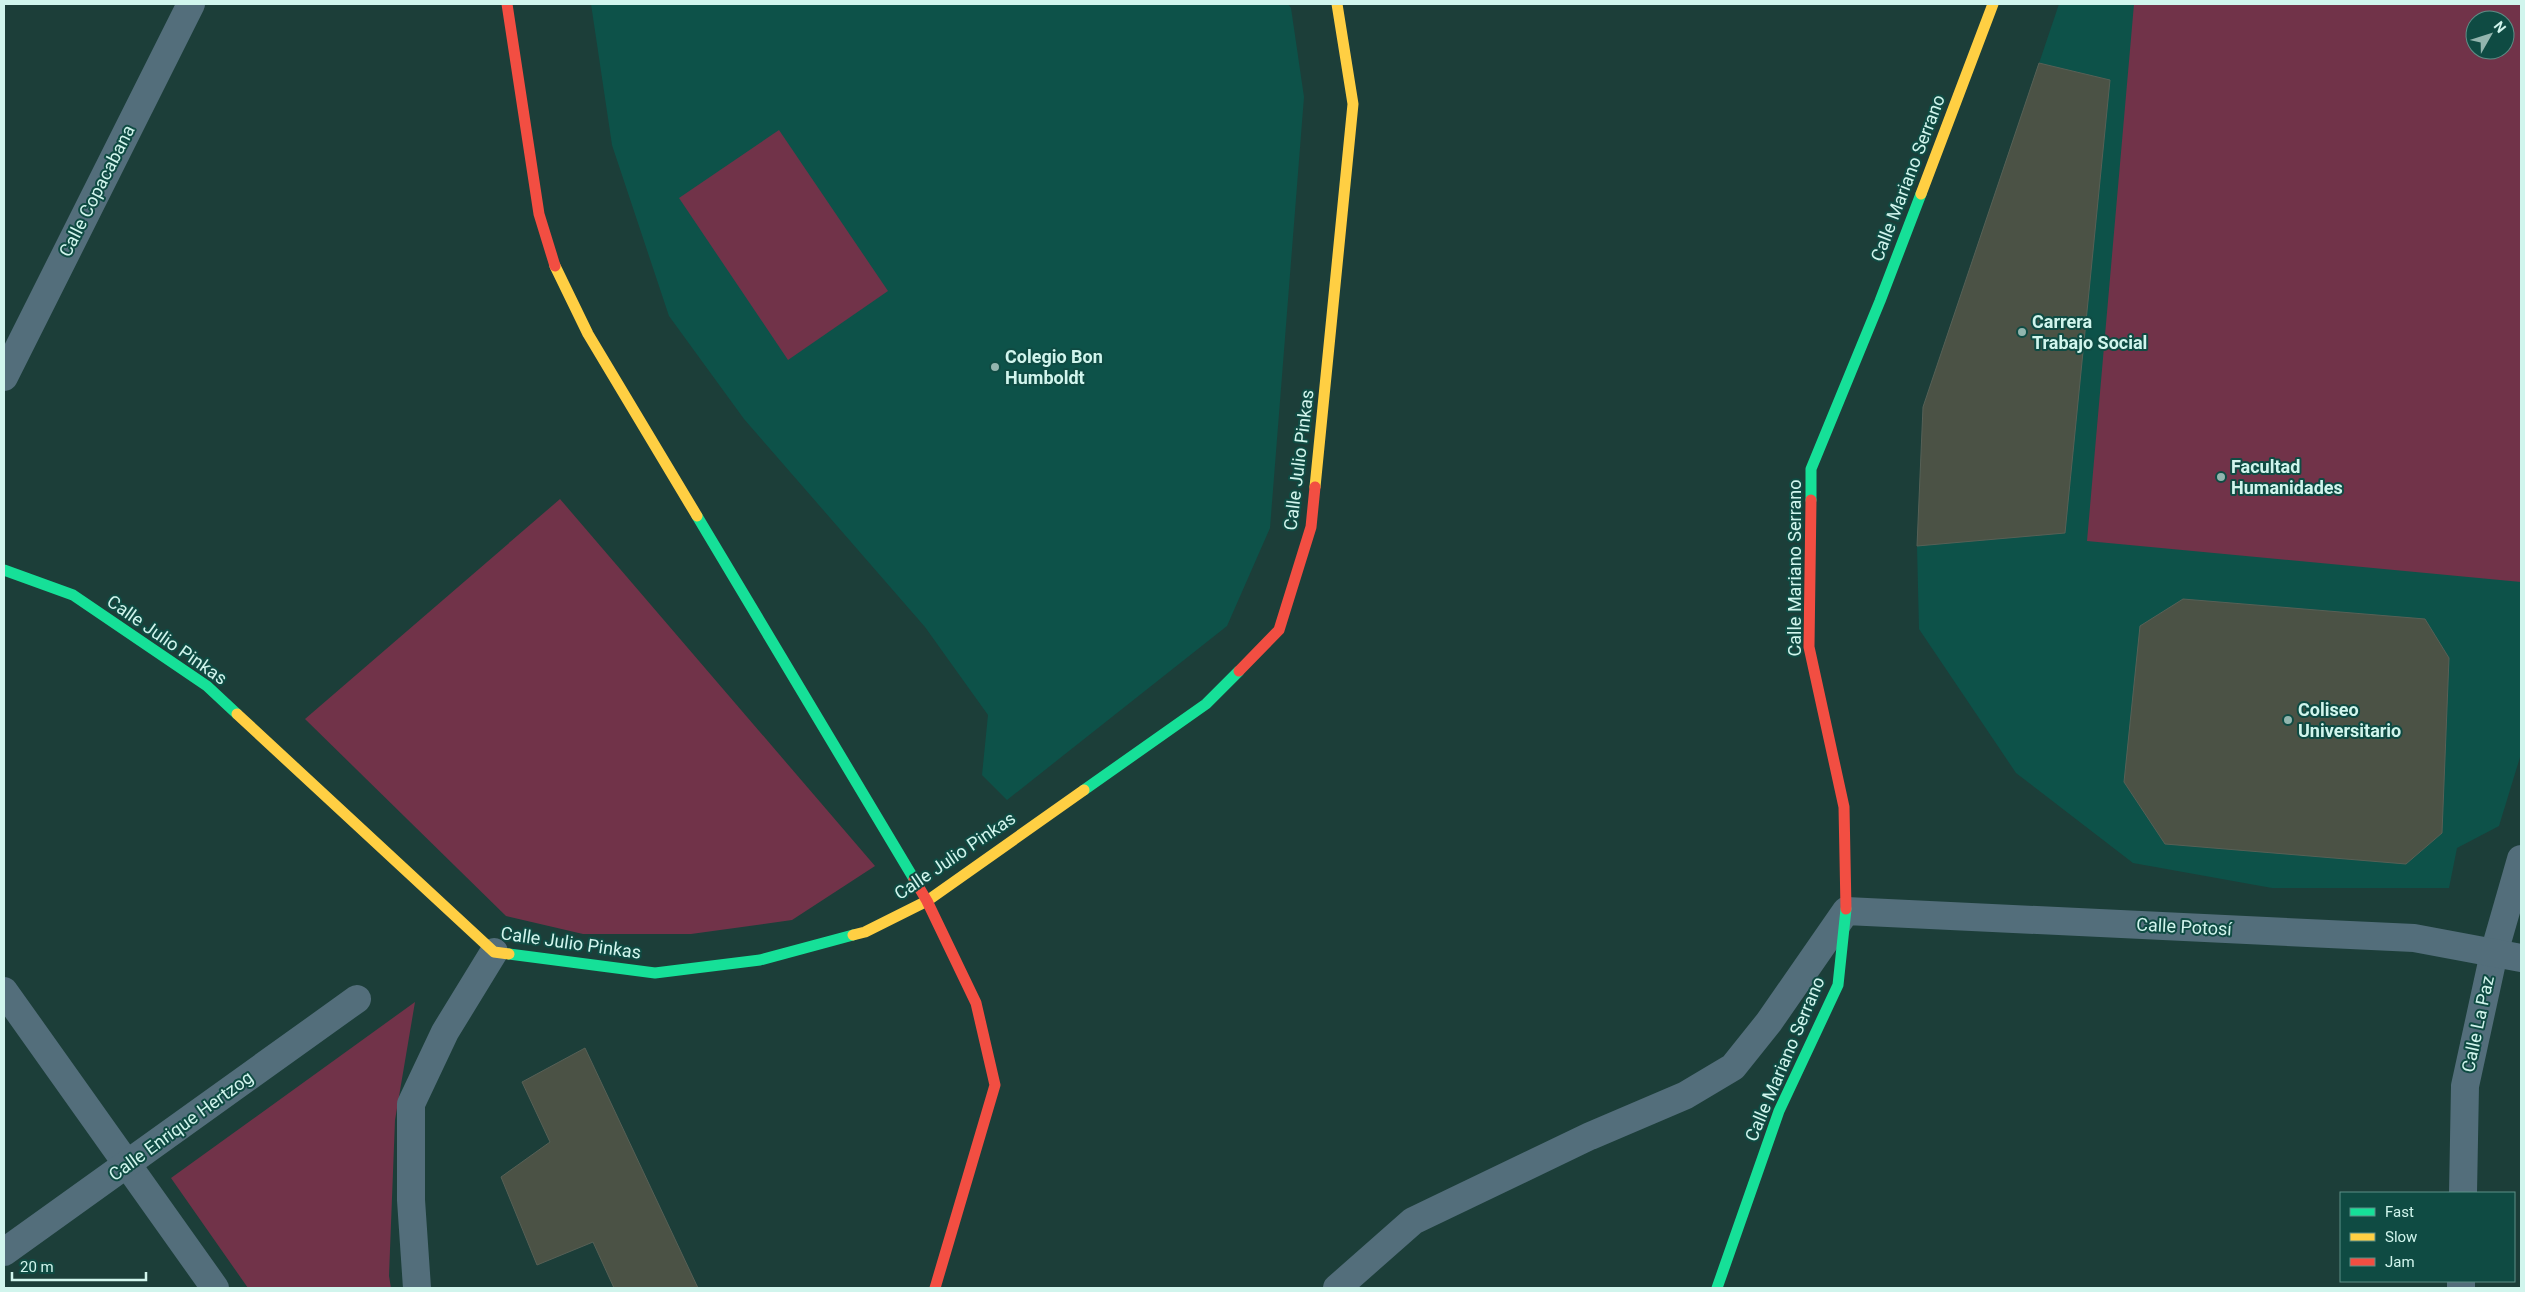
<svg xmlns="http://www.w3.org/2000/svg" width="2525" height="1292" font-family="Roboto,sans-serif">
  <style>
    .built { fill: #0d5249; fill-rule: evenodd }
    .green { fill: #713349; fill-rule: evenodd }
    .building { fill: #4b5245; stroke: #576056 }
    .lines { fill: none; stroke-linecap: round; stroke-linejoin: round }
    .street { stroke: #536e7b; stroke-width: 28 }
    .fast { stroke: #16e098; stroke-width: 11 }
    .slow { stroke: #ffcf43; stroke-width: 11 }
    .jam { stroke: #f24e42; stroke-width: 11 }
    .poi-dot { fill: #92b5ae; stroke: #0f4b43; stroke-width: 2 }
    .labels { text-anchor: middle; stroke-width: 4; stroke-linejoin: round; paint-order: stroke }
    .street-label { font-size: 18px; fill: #d1f5ed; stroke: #0f4b43 }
    .poi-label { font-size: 18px; font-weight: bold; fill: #d1f5ed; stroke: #0f4b43; text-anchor: start }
  </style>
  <rect width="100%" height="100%" fill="#1c3e39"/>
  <g class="built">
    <path d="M591,4H1288L1291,8L1304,97L1270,528L1227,626L1007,800L982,775L988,715L925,627L744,419L669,316L612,145Z"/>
    <path d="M2059,4H2521V754L2499,826L2457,848L2449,888H2272L2133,863L2016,773L1919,629L1917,546L1923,407ZM2475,20H2505V50H2475Z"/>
  </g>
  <g class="green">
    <path d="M2134,4H2521V582L2087,541ZM2475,20H2505V50H2475Z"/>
    <path d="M779,130L888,291L788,360L679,198Z"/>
    <path d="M560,499L875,866L792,920L691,934H583L506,916L305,719Z"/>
    <path d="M415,1002L395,1120L389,1276L391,1288H248L171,1178Z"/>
  </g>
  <g class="building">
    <path d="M2039,63L2110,80L2065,533L1917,546L1923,407Z"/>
    <path d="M2183,599L2425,619L2449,658L2442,833L2406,864L2165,844L2124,782L2140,626Z"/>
    <path d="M585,1048L698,1288H614L593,1242L537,1265L501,1177L550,1142L522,1082Z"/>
  </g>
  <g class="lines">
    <g class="street">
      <path d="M4,377L191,4"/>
      <path d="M4,991L215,1288"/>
      <path d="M2463,1193L2465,1086L2494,953L2521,859"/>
      <path d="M4,1252L357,999"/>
      <path d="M417,1288L411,1200V1104L445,1032L494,952"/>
      <path d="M1337,1288L1413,1221L1590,1136L1686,1095L1733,1067L1769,1022L1846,911L2414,938L2521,958"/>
      <path d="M2461,1288V1281"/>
    </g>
    <g class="fast">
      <path d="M1811,500V469L1880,301L1921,194"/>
      <path d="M697,516L914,879"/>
      <path d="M4,570L73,595L207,686L237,714"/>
      <path d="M1084,790L1206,704L1239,671"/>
      <path d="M509,954L655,973L760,960L853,935"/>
      <path d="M1717,1288L1779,1111L1838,985L1846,909"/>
    </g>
    <g class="slow">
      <path d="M1921,194L1993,4"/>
      <path d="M555,266L588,334L697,516"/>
      <path d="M1315,487L1353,104L1337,4"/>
      <path d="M237,714L494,952L509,954"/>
      <path d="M853,935L865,932L927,901L1084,790"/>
    </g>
    <g class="jam">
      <path d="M507,4L539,214L555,266"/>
      <path d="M1811,500L1809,647L1844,807L1846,909"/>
      <path d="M1239,671L1279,630L1311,527L1315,487"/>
      <path d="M914,879L927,901L976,1003L995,1085L935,1288"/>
    </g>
  </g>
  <g class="poi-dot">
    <circle cx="2022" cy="332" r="5"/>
    <circle cx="995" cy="367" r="5"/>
    <circle cx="2221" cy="477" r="5"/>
    <circle cx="2288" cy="720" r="5"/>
  </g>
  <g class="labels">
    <g class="street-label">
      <text transform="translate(1908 178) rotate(-69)" y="6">Calle Mariano Serrano</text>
      <text transform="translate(97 191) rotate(-63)" y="6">Calle Copacabana</text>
      <text transform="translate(1299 460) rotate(-83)" y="6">Calle Julio Pinkas</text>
      <text transform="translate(1795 568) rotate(-90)" y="6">Calle Mariano Serrano</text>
      <text transform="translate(167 640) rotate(35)" y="6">Calle Julio Pinkas</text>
      <text transform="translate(955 856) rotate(-34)" y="6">Calle Julio Pinkas</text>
      <text transform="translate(2184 927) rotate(3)" y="6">Calle Potosí</text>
      <text transform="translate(571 943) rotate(8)" y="6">Calle Julio Pinkas</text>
      <text transform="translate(2478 1024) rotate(-78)" y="6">Calle La Paz</text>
      <text transform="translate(1785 1059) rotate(-67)" y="6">Calle Mariano Serrano</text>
      <text transform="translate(181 1126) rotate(-36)" y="6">Calle Enrique Hertzog</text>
    </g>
    <g class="poi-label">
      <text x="2032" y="328">Carrera<tspan x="2032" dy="21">Trabajo Social</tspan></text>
      <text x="1005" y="363">Colegio Bon<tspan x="1005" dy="21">Humboldt</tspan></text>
      <text x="2231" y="473">Facultad<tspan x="2231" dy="21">Humanidades</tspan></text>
      <text x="2298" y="716">Coliseo<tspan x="2298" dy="21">Universitario</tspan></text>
    </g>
  </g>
  <rect width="2525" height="1292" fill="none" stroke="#d1f5ed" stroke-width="10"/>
  <rect x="2340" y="1192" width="175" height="90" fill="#0f4b43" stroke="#5d8f87"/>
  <rect x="2350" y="1208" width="25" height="8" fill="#16e098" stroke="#5d8f87"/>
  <text x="2385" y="1217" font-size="15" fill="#d1f5ed">Fast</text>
  <rect x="2350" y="1233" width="25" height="8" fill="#ffcf43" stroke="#5d8f87"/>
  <text x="2385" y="1242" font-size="15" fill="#d1f5ed">Slow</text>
  <rect x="2350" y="1258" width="25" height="8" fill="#f24e42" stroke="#5d8f87"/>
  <text x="2385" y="1267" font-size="15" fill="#d1f5ed">Jam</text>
  <g transform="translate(2490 35) rotate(51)"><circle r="24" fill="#0f4b43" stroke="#5d8f87"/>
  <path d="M0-4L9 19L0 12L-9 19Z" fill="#92b5ae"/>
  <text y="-8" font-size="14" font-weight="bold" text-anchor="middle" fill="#d1f5ed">N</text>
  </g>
  <path d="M12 1272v8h134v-8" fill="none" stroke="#d1f5ed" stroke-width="2.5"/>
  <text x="20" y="1272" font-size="15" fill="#d1f5ed" stroke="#0f4b43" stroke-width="4" paint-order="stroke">20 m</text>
</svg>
